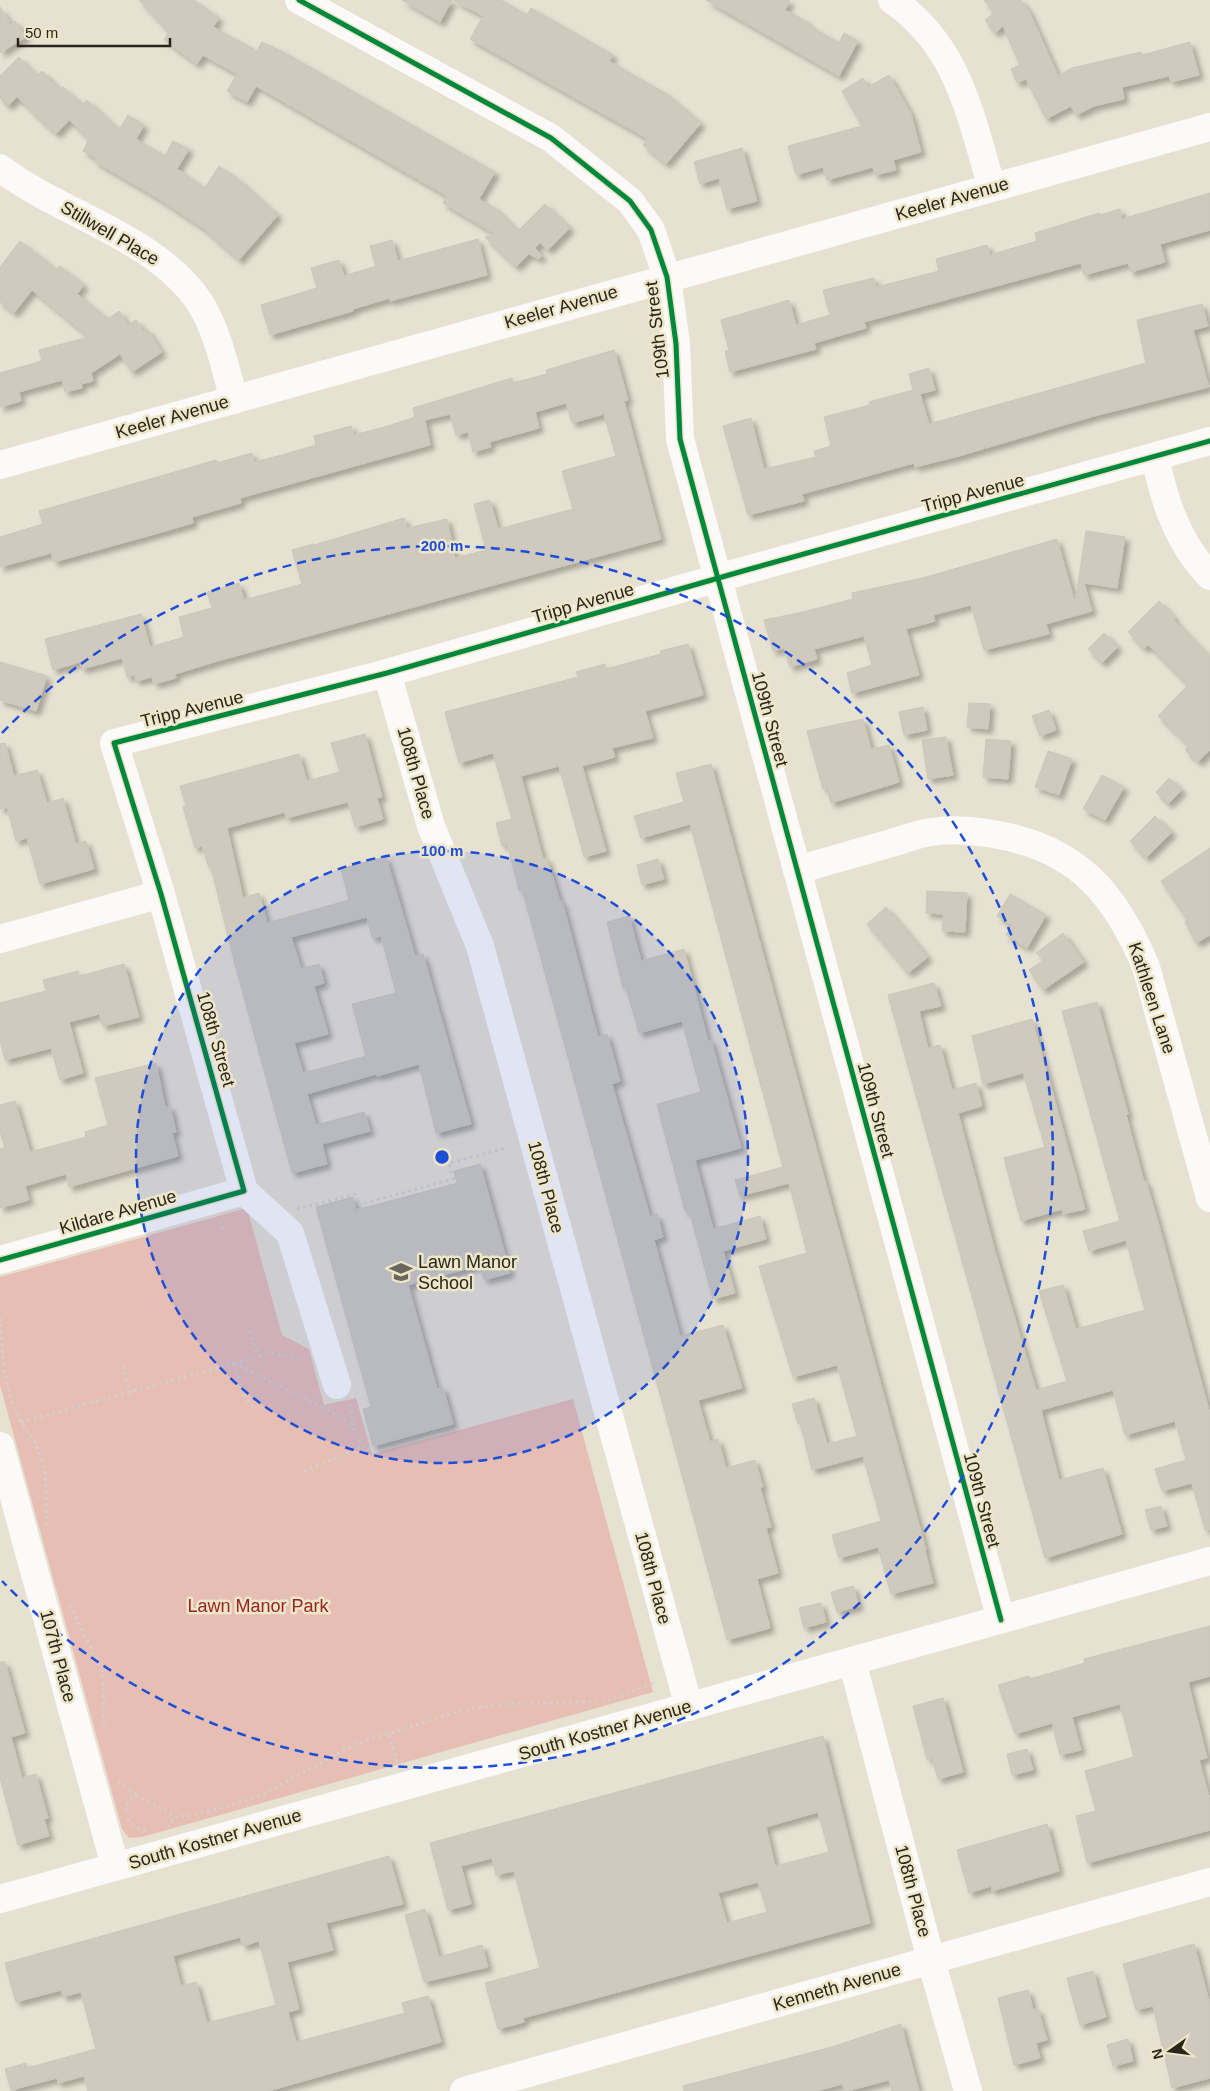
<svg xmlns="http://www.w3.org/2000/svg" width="1210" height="2091" font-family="Arial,sans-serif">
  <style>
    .green { fill: #e7beb4 }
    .building { fill: #cfc9be; stroke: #ccc6ba; fill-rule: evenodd; filter: url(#shadow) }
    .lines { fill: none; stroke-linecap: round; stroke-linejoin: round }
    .path { stroke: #d2d1cc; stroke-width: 3; stroke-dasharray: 2.5 4; stroke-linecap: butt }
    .minor { stroke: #fbfaf8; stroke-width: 28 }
    .cycleway-casing { stroke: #eee6c9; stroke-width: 8 }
    .cycleway { stroke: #00873e; stroke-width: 5 }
    .ring { fill: none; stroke: #1d4ed8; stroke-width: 2.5; stroke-dasharray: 9 6 }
    .labels { text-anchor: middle; stroke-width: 5; stroke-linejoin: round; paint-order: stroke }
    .street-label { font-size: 18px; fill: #28251b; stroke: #eee6c9 }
    .poi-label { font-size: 18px; fill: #28251b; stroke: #eee6c9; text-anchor: start }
    .park-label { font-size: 18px; fill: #992224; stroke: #eee6c9 }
    .centre { fill: #1d4ed8; stroke: #eee6c9; stroke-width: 2.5 }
    .ring-label { font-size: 15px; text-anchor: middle; font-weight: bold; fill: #1d4ed8; stroke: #eee6c9; stroke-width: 5; stroke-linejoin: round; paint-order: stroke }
  </style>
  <defs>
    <filter id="shadow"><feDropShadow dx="4.5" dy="4.5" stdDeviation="2.5" flood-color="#0004"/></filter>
  </defs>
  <rect width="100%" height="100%" fill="#e6e1d1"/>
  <path class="green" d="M247,1208L282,1335L309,1349L324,1405L356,1398L372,1454L573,1399L653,1692L142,1837L129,1838L122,1829L0,1385V1277Z"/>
  <g class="building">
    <path d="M139,0H194L219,18L213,27L257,51L262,42L285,53L495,172L479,199L496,209L518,231L545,204L570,228L548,250L540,243L535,248L542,255L539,259L529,254L516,267L485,237L495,234L443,203L447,196L256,86L247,102L227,91L237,74L203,55L197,64L164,40L169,32Z"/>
    <path d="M402,0H452L440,22Z"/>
    <path d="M453,0H501L527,15L531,8L613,55L609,61L668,95L701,123L666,164L643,145L648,139L470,39L483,16Z"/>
    <path d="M706,0H790L785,10L809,23L808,25L839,43L844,33L858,41L839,76Z"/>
    <path d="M984,0H1021L1029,11L1058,76L1072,68L1141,52L1142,55L1190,42L1199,75L1171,82L1169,76L1122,87L1124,99L1094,106L1076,115L1071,106L1046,119L1026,79L1017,83L1011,69L1020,65L1003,26L995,33L985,20L994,13Z"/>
    <path d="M0,7L11,24L15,21L26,37L0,53Z"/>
    <path d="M19,57L37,76L42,71L61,90L63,87L82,105L87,100L119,130L128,115L144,125L136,139L165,156L173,141L189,149L177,169L205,188L219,166L239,180L278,215L239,260L204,229L156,197L94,161L96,158L83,151L89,139L69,120L56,134L17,97L8,106L0,98V76Z"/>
    <path d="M889,75L911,114L921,152L893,160L896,170L875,175L873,167L827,180L823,167L796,175L788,146L862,126L842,91L863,78L868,87Z"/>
    <path d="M742,148L757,201L727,209L719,178L700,184L694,162Z"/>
    <path d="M1210,193V230L1160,244L1165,262L1131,272L1128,263L1084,275L1081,263L864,322L866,328L814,343L816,349L730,372L725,351L729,350L721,320L789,300L796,325L830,315L823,290L874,278L876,287L904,280L939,271L936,259L987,245L990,255L1037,241L1035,233L1099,213L1100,215L1120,209L1122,219Z"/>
    <path d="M478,239L487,275L390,301V298L353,309V311L270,335L261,305L317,288L311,268L339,260L344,276L376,266L370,246L392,240L398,261Z"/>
    <path d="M20,241L57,270L60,266L84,285L77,294L108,319L119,311L128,325L136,320L143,331L147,329L162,352L132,372L120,354L91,373L93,381L81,384L82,388L65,392L62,380L19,392L21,401L0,407V373L42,361L39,350L89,337L32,290L14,313L0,302V267Z"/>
    <path d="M1202,304L1208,326L1193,330L1209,387L1094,416L959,456L915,467L914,463L802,494L804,501L748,515L723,426L751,418L764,469L816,457L814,451L831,446L824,417L870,405L869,402L913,390L909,374L929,368L935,390L920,394L929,424L1146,363L1137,320Z"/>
    <path d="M614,350L628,400L624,401L661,539L221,660L175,674L176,678L154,684L152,677L136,681L134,675L127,677L122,658L82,669L80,662L53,670L45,639L141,614L150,647L184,637L179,617L212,608L207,592L239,583L244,600L302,584L292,550L314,544V545L404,518L407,528L447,519L455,558L486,550L474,504L490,500L498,529L573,509L562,471L616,456L604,414L572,423L566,403L535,412L539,428L489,442L491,447L473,452L468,432L456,435L450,414L425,420L430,445L240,498L241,503L192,517L193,523L144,537L54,562L51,553L0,567V537L43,524L39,511L216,460L217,463L252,453L254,462L282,455L316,445L314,436L351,426L354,435L388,426L415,417L413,408L512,378L513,383L547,374L546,370Z"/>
    <path d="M1086,531L1125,537L1117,588L1084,583L1092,611L1046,624L1049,634L984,650L971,605L933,615L935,621L906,629L919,675L852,693L847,673L872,665L864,636L814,649L817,659L790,667L784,648L773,651L764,620L803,612L853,599L852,593L923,578L1057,539L1075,603Z"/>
    <path d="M1159,601L1175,618L1174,620L1210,657V750L1198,762L1185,750L1189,746L1158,716L1188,685L1148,645L1144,649L1128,632Z"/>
    <path d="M1104,633L1118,647L1102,663L1088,649Z"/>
    <path d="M688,644L703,695L645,711L653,738L612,748L615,757L582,766L606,851L584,857L559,766L521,776L543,859L547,858L560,902L562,901L598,1037L607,1034L620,1081L612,1084L617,1102L650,1217L657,1214L663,1237L654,1240L680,1336L723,1325L742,1388L698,1400L710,1442L718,1439L726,1468L755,1460L763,1487H760L771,1527L766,1528L778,1573L757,1579L770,1628L727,1640L522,889L519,890L507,844L502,846L496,823L512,819L493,753L459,763L445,712L578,677L576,672L605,664L606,669L661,654L660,651Z"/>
    <path d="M0,662L47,676L36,711L0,700Z"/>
    <path d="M969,703L990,704L988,729L967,727Z"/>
    <path d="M923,707L927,730L904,735L899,712Z"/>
    <path d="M1049,710L1056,730L1040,736L1032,716Z"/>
    <path d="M863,719L871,749L889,745L899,782L831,803L827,788L823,789L807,731Z"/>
    <path d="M365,734L382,797L377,798L383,819L355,827L348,802L286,818L285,812L227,828L243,898L259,893L267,923L349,900L341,869L386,857L415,956L423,954L471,1124L436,1133L419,1064L377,1076L376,1074L307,1094L316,1125L364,1112L370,1131L322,1144L327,1164L292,1173L233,957L211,867L209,868L202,846L195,848L183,807L186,806L180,786L299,754L307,781L340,772L331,743ZM367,917L372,938L381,936L396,993L352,1004L366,1056L303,1073L294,1043L328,1034L314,986L324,983L319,964L301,969L291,937Z"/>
    <path d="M946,737L953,775L928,779L922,740Z"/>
    <path d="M986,739L1011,741L1008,779L983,777Z"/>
    <path d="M5,743L14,776L37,770L47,803L63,798L76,844L86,841L94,869L40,884L27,838L16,841L7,807L0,809V744Z"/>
    <path d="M1048,751L1072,759L1059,795L1035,787Z"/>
    <path d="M711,764L926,1550L925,1551L933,1583L891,1594L878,1547L839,1558L832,1535L881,1521L863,1456L812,1470L800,1423L798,1424L792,1404L814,1398L827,1444L857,1436L837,1365L793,1377L765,1286L759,1266L807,1253L789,1183L740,1196L735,1180L783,1167L690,824L641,838L634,816L684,802L676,773Z"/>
    <path d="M1102,775L1124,787L1105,820L1083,809Z"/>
    <path d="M1169,778L1182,790L1168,804L1156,792Z"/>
    <path d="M1155,816L1172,832L1146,858L1130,841Z"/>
    <path d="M1210,848V935L1196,943L1185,922L1188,921L1161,881Z"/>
    <path d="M658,859L664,879L642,885L637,865Z"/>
    <path d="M927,891L967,893L965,932L942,931L943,914L926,913Z"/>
    <path d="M1010,894L1046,915L1027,948L1006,935L1012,925L997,916Z"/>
    <path d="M886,907L928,957L908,973L867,924Z"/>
    <path d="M629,916L641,961L684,949L708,1041L711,1040L741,1148L695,1160L713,1229L760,1216L766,1239L723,1251L735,1293L713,1299L689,1210L685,1211L657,1104L701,1092L682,1021L639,1033L626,987L623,988L607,922Z"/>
    <path d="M1063,933L1084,962L1043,990L1029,970L1045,959L1036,953Z"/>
    <path d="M124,964L139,1017L103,1026L99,1014L69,1022L83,1073L60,1080L51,1048L5,1060L0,1040V1003L46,991L43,980L78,971L79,976Z"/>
    <path d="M934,983L941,1006L919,1011L928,1048L940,1045L952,1090L976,1083L982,1106L958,1113L994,1248L1036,1390L1067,1381L1039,1291L1063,1285L1076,1329L1145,1310L1126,1240L1089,1251L1083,1231L1120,1221L1062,1011L1097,1002L1128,1114L1126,1115L1144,1182L1146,1181L1159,1226L1210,1414V1529L1205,1530L1192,1483L1162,1491L1155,1469L1186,1460L1175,1421L1125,1435L1113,1390L1041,1410L1059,1480L1103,1468L1122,1534L1045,1558L888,995Z"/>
    <path d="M1032,1019L1085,1209L1063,1214L1062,1209L1021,1221L1004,1158L1045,1147L1024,1075L1023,1073L983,1084L972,1036Z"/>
    <path d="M156,1063L165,1107L170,1106L176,1132L172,1133L178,1156L69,1187L66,1174L25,1186L29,1200L0,1208V1149L5,1148L0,1131V1105L15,1101L30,1152L86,1137L85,1132L108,1125L95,1078Z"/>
    <path d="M480,1164L510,1273L484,1280L480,1265L408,1285L437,1389L443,1387L453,1424L373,1446L363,1409L371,1407L316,1207L353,1197L356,1210L457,1183L454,1171Z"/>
    <path d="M1161,1506L1167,1526L1151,1530L1145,1510Z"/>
    <path d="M853,1586L859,1606L837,1612L831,1592Z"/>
    <path d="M821,1603L826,1622L804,1628L799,1608Z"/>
    <path d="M1210,1626V1676L1188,1682L1207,1758L1199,1760L1210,1800V1830L1087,1863L1076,1816L1096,1811L1085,1771L1134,1757L1120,1704L1072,1717L1081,1750L1060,1755L1052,1723L1015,1734L998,1685L1029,1676L1030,1679L1085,1663L1084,1659Z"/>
    <path d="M0,1662H5L25,1733L11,1737L22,1778L36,1774L48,1818L44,1819L49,1836L18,1845L0,1778Z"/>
    <path d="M943,1698L963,1772L938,1779L932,1758L927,1759L913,1706Z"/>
    <path d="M823,1736L870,1923L523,2018L524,2022L498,2029L485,1983L540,1968L514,1871L496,1875L492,1858L461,1866L471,1904L448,1910L430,1843ZM818,1812L829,1852L775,1866L766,1827ZM758,1882L767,1912L727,1923L718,1893Z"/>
    <path d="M1027,1749L1033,1770L1012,1775L1007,1754Z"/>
    <path d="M1047,1824L1059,1871L992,1891L991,1886L969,1893L957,1850Z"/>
    <path d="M389,1856L403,1904L326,1923L333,1950L287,1962L299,2009L288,2012L296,2042L405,2013L402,2003L428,1996L441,2042L268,2091H88L84,2076L58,2083L57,2078L11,2090L5,2069L26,2063L27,2068L96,2049L81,1992L63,1997L61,1990L16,2002L5,1963ZM240,1937L243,1946L259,1941L276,2005L207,2023L196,1982L181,1986L173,1956Z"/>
    <path d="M425,1909L439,1957L482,1945L488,1967L424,1982L405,1915Z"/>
    <path d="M1194,1944L1210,2005V2078L1172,2088L1153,2006L1136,2010L1123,1964Z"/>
    <path d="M1093,1971L1106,2017L1080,2025L1067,1978Z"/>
    <path d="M1028,1990L1033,2010L1038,2009L1047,2040L1036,2043L1040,2058L1014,2065L998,1998Z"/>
    <path d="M901,2024L919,2091H892L889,2080L847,2091H845L842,2084L816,2091H684L683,2086L832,2047Z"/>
    <path d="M1128,2039L1133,2061L1113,2066L1107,2045Z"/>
  </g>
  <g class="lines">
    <g class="path">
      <path d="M297,1209L355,1194L358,1205L453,1179L449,1163L506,1148"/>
      <path d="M220,1221L223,1233"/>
      <path d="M0,1318L4,1370L11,1399L25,1430L31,1436L37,1447L45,1470L47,1525"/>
      <path d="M250,1331L258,1356"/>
      <path d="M234,1363L341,1417C357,1428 355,1435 366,1449H371"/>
      <path d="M233,1364L244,1396L256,1411"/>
      <path d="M123,1366L130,1392"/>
      <path d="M350,1404L354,1425"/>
      <path d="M21,1422L272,1353L305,1360"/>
      <path d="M304,1471L364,1446"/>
      <path d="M70,1605L103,1673L104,1728"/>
      <path d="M389,1735L397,1763"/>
      <path d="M118,1782L137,1795"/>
      <path d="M126,1811L128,1800L138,1796L170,1813L173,1818"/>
      <path d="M128,1819L136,1828L150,1832"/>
      <path d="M167,1826L171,1824L173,1818L219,1809L264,1794L355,1744L460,1711L503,1704L608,1701L653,1683"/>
    </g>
    <g class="minor">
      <path d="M299,0L551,138L630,201L651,230L667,277L676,344L680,439L1001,1620"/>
      <path d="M892,0C959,46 970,115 992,188"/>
      <path d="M0,168C60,214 158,238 200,303C218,332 225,367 234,400"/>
      <path d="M1155,457C1164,500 1178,544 1210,576"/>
      <path d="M0,465L1210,127"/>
      <path d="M387,673L431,826L480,946L689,1707"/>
      <path d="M797,870C827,861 857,853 888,844C902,840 917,834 931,832C954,828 977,831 999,835C1079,850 1116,895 1146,967L1210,1198"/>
      <path d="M0,939L161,894"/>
      <path d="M244,1191L161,894L114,743L387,673L743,571L1210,441"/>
      <path d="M244,1191L290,1233L337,1385"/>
      <path d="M0,1260L244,1191"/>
      <path d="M0,1446L115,1866"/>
      <path d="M852,1661L931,1960L968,2091"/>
      <path d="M0,1899L1210,1561"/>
      <path d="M464,2091L1210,1882"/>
    </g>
    <defs>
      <g id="cycleway">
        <path d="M299,0L551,138L630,201L651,230L667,277L676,344L680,439L1001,1620"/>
        <path d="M0,1260L244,1191L161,894L114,743L387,673L743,571L1210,441"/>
      </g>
    </defs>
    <use href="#cycleway" class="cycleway-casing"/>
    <use href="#cycleway" class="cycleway"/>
  </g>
  <circle cx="442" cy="1157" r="306" fill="#1d4ed8" fill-opacity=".12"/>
  <g class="ring">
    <circle cx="442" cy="1157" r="306"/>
    <path d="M2 733A611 611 0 1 1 2 1581"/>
  </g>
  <defs>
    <symbol id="school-bare" viewBox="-9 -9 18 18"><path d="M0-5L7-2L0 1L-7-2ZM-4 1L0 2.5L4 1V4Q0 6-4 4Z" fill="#6a675b" stroke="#eee6c9" stroke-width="2.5" paint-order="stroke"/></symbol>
  </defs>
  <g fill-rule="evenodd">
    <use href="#school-bare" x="385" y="1256" width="32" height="32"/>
  </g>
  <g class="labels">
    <g class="street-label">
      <text transform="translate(952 199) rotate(-16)" y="6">Keeler Avenue</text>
      <text transform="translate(110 233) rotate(30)" y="6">Stillwell Place</text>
      <text transform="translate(561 307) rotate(-16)" y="6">Keeler Avenue</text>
      <text transform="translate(657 330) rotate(-97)" y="6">109th Street</text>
      <text transform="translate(172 417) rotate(-16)" y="6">Keeler Avenue</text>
      <text transform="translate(973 493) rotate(-15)" y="6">Tripp Avenue</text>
      <text transform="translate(583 603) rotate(-16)" y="6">Tripp Avenue</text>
      <text transform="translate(192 709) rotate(-14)" y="6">Tripp Avenue</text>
      <text transform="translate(770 719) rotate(75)" y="6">109th Street</text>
      <text transform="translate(416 773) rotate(74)" y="6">108th Place</text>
      <text transform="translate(1152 998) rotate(72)" y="6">Kathleen Lane</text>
      <text transform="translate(216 1039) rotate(74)" y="6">108th Street</text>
      <text transform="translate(876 1110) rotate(75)" y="6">109th Street</text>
      <text transform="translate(546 1187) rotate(75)" y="6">108th Place</text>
      <text transform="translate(118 1212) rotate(-16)" y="6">Kildare Avenue</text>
      <text transform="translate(982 1500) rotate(75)" y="6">109th Street</text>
      <text transform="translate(653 1578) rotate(75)" y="6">108th Place</text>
      <text transform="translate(58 1656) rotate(75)" y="6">107th Place</text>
      <text transform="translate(605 1730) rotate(-16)" y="6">South Kostner Avenue</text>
      <text transform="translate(215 1839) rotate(-16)" y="6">South Kostner Avenue</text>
      <text transform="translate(913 1891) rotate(75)" y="6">108th Place</text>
      <text transform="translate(837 1987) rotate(-16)" y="6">Kenneth Avenue</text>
    </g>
    <g class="poi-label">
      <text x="418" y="1268">Lawn Manor<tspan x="418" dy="21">School</tspan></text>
    </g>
    <g class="park-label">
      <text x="258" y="1612">Lawn Manor Park</text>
    </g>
  </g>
  <circle cx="442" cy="1157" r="8" class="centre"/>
  <g class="ring-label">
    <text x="442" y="551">200 m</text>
    <text x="442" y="856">100 m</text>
  </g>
  <g transform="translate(1170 2051) rotate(256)" stroke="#eee6c9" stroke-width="4" paint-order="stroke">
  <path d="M0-4L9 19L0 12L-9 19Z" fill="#28251b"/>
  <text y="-8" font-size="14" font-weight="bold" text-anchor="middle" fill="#28251b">N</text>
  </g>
  <path d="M18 38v8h152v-8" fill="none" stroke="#28251b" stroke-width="2.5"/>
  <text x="25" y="38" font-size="15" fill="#28251b" stroke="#eee6c9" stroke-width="4" paint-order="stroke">50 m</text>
</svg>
